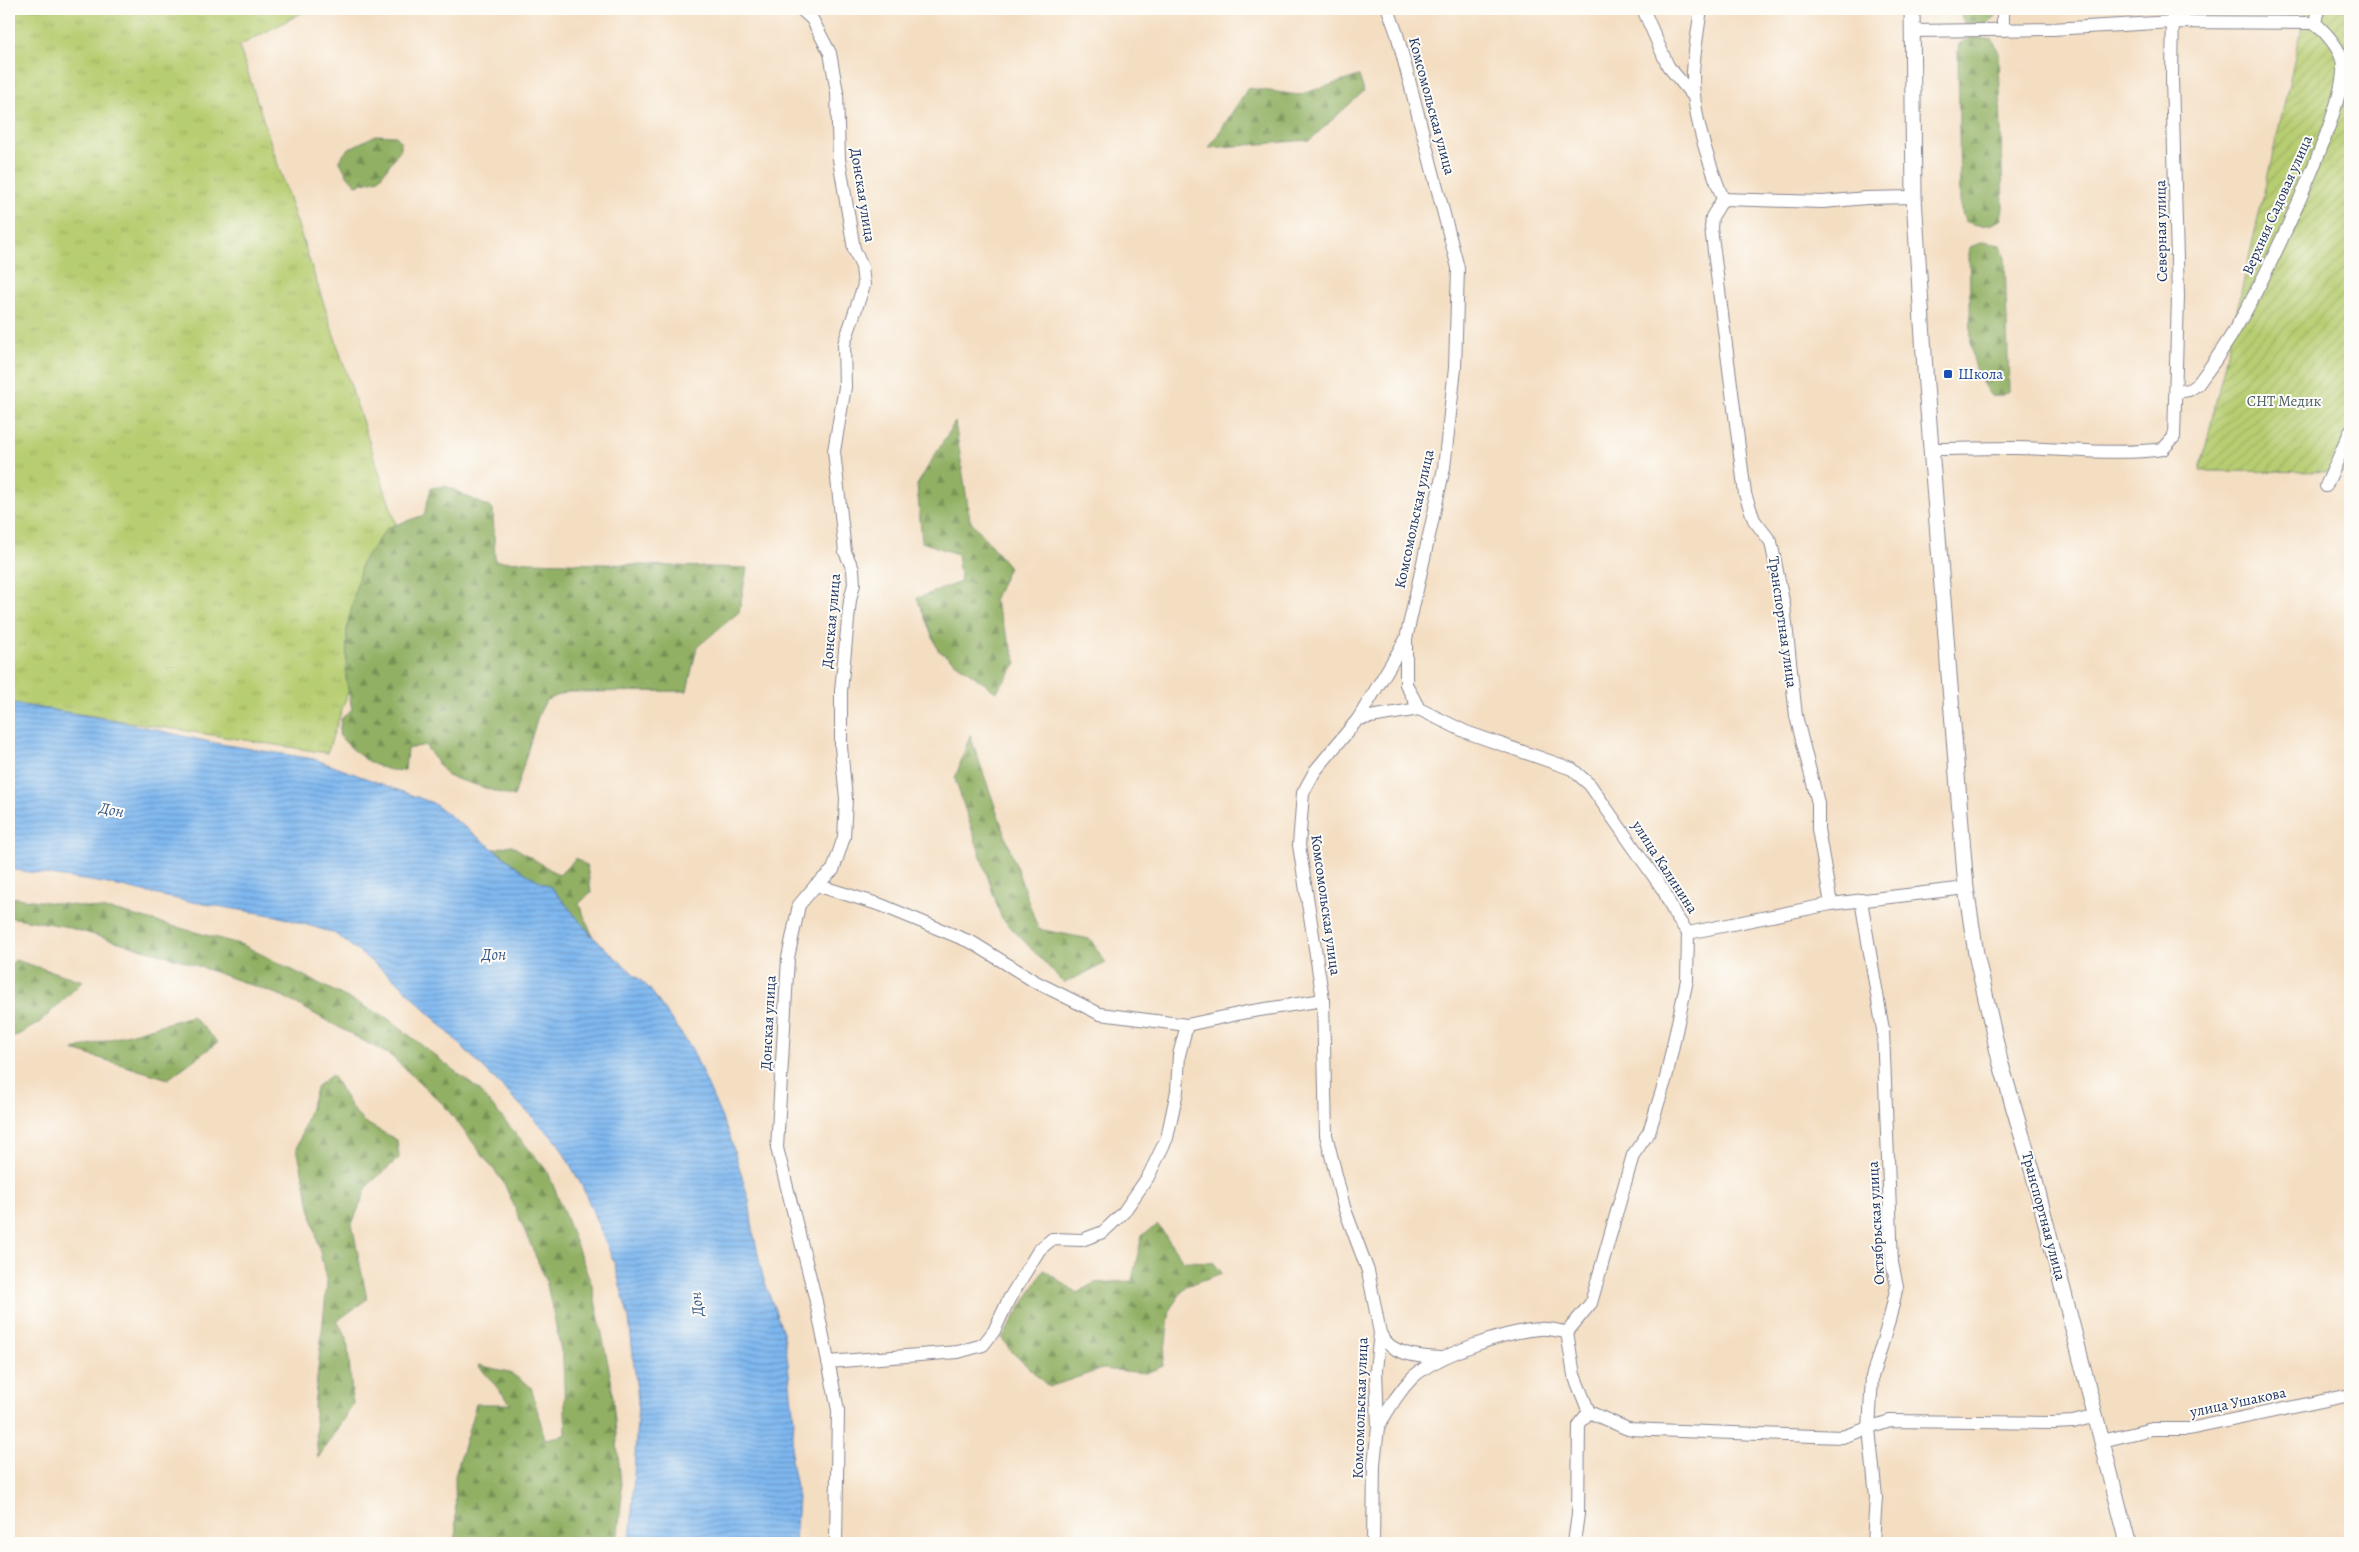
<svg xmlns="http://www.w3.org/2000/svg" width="2359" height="1552" font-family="Alegreya,serif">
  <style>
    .grass { fill: url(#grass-tufts); stroke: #697e68 }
    .forest { fill: url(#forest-firs); stroke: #567060 }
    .garden { fill: url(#garden-furrows); stroke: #697e68 }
    .water { fill: url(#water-rules); stroke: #4c73a6 }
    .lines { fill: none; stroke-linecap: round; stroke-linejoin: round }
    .minor-casing { stroke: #888690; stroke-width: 14 }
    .major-casing { stroke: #888690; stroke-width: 17 }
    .minor { stroke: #fff; stroke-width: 12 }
    .major { stroke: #fff; stroke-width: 15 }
    .transit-dot { fill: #1a4fb4; stroke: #fdfcf7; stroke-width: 2 }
    .labels { text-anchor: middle; stroke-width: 4; stroke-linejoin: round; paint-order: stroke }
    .street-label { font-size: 15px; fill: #1b2f5e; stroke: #fdfcf7 }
    .transit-label { font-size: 15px; fill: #164399; stroke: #fdfcf7; text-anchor: start }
    .park-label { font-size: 15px; fill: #4a5e64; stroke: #fdfcf7 }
    .water-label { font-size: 16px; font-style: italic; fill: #39588a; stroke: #fdfcf7 }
  </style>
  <defs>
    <pattern id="grass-tufts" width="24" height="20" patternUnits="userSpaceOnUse" patternTransform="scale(1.25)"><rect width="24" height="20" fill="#b7cd71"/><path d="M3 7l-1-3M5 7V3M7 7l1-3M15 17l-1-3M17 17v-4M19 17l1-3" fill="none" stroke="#9db064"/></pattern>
    <pattern id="forest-firs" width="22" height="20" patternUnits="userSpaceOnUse" patternTransform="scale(1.25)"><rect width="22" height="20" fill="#91b063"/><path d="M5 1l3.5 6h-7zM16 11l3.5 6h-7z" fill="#769055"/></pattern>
    <pattern id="garden-furrows" width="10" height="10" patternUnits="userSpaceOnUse" patternTransform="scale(1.25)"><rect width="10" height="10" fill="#b7cd71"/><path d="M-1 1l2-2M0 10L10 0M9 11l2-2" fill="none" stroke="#9db064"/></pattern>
    <pattern id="water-rules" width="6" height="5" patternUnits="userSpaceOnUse" patternTransform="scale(1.25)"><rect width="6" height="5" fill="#7eb7ef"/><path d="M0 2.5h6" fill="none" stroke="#6695c5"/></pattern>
  </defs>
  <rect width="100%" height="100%" fill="#fdfcf7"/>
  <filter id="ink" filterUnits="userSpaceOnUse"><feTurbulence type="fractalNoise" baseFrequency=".02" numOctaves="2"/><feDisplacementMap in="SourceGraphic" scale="10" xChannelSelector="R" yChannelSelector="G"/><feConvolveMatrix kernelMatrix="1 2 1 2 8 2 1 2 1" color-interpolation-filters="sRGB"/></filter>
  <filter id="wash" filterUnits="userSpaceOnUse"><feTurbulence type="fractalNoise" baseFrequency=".0096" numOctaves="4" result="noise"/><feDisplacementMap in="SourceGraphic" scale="20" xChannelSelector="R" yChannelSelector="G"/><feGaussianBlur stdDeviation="1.12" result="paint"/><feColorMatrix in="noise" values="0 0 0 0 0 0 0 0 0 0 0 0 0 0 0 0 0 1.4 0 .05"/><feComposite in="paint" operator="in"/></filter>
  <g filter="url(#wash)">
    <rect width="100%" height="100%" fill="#f4dec2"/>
    <path class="grass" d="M9,9H309L239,46L401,539L327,753L9,703Z"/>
    <g class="forest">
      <path d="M1958,9H1996V16L1989,23L1982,25L1964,23Z"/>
      <path d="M1971,37L1993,40L1999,53L2003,208L2001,219C1991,227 1977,227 1965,221L1960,206L1958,50L1959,44Z"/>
      <path d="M1359,76L1364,91L1310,140L1209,148L1248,88L1298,95Z"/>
      <path d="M376,135L396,136L401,141V149L379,179L356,185L347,175L339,160L348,149Z"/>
      <path d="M1983,242L2001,245L2005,258L2009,390C2003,396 1999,397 1991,396C1979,381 1973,364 1971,345L1969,254L1970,247Z"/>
      <path d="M955,422L970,520L1009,567L994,600L1017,663L996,692L938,650L917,598L961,582L957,554L922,542L917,485Z"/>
      <path d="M446,486L493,509L495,561L747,568L739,612L697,647L687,691L568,692L546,700L538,716L514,797L447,776L425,745L407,749L405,770C379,774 355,754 339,735L341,719L352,709L346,679L347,628L362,562L387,528L424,515L431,488Z"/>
      <path d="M970,735L1038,929L1090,939L1106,963L1064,983L1001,917L955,779Z"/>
      <path d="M511,845L559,875L576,858L587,866L591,892L579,904L593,937L552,888L525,873L494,849Z"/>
      <path d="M9,897L117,911L243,945L387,1018L479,1090L548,1172L592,1285L611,1379L622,1495L617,1543H456L455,1476L476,1404H511L478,1365L509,1372L531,1387L545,1439L566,1435L563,1360L546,1280L504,1183L444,1105L391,1056L282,996L178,959L63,926L9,917Z"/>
      <path d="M15,960L83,981L39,1023L9,1040V967Z"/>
      <path d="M192,1016L218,1042L168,1079L73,1050Z"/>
      <path d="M332,1075L351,1107L364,1122L397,1140L399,1158L368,1185L352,1224L367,1299L337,1321L347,1338L353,1404L318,1458L314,1406L327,1284L297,1148L317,1086Z"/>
      <path d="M1158,1225L1183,1261L1213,1262L1222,1273L1186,1286L1170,1309L1163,1366L1146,1373L1102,1369L1049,1387L1010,1350L1002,1338L1044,1270L1077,1293L1094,1283L1132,1281L1142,1235Z"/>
    </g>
    <path class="garden" d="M2306,9H2350V472L2200,471Z"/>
    <path class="water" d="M9,703L113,720L214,743L314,759L433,803L525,873L552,888L593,937L649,988L692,1049L730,1137L749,1200L753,1231L763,1277L784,1335L787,1355L794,1421L791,1460L798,1498L795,1543H628L631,1530L638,1401L629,1319L614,1262L582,1186L558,1143L397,981L334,933L277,916L181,900L104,883L9,869Z"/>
  </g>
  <g filter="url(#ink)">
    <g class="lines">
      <defs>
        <g id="minor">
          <path d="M801,9L812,19L830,53L837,92L839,159L854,249L862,267L864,285L844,344L845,387L834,451L845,552L853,569L854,584L850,600L841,691V747L846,799L844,837L833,870L816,885L799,905L788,958L777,1148L815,1297L838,1410L836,1543"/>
          <path d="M1643,9L1668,66L1694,97"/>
          <path d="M1701,9C1698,30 1694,52 1693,73C1692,116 1708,160 1723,199"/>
          <path d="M2003,9V30"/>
          <path d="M1912,31L2052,29L2173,22L2315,23"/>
          <path d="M1723,199L1712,217L1711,228L1745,494L1754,520L1771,542L1784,606L1796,716L1818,803V829L1831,904"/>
          <path d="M1723,199L1823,202L1866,198L1914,197"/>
          <path d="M2176,392L2189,390L2198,384C2221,354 2243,318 2260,284C2279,246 2352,95 2342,60C2338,46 2325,32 2315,23L2318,9"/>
          <path d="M1930,449C1958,449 1986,448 2014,448C2063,448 2114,456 2163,449L2174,437L2178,296L2172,78L2173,9"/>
          <path d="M2326,486L2350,432"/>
          <path d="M1406,639V684L1419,709L1466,732L1572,769L1590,785L1664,891L1675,915L1688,933L1687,980L1666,1078L1649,1132L1633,1155L1591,1303L1567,1332"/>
          <path d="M1358,719L1419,709"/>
          <path d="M816,885L881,905L973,943L1034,981L1100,1014L1187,1025L1247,1012L1323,1000"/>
          <path d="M1861,900L1883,1030L1892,1263L1897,1286L1889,1321L1872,1377L1869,1429L1876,1497L1873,1543"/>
          <path d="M1688,933L1831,904L1966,888"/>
          <path d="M1380,1333C1389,1354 1418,1357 1440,1358"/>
          <path d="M828,1362L958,1352L983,1345L994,1331L1009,1299L1039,1250L1052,1239L1082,1240L1103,1232L1123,1213L1148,1177L1167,1138L1177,1091L1179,1055L1187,1025"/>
          <path d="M1378,1427C1389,1409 1398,1392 1413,1377C1437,1355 1507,1331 1540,1329C1549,1328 1558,1331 1567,1332L1574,1375L1589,1412L1628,1429L1842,1437L1890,1421L2053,1423L2073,1422L2096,1416"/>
          <path d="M2102,1441L2152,1429H2189L2350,1395"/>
          <path d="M1373,1543L1374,1464L1378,1427L1376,1370L1380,1333L1368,1271L1344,1207L1326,1135L1323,1000L1299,845L1303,793L1315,771L1358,719L1406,639L1444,468L1455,368L1458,268L1397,34L1388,9"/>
          <path d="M1574,1543L1578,1514L1579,1424L1589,1412"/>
        </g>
        <path id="major" d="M1912,9L1914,197L1926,385L1966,888L1976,954L2000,1061L2033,1173L2128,1543"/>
      </defs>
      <use href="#minor" class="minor-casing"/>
      <use href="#major" class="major-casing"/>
      <use href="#minor" class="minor"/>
      <use href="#major" class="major"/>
    </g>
  </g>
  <rect class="transit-dot" x="1943" y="369" width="10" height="10" rx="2.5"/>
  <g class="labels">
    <g class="street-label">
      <text transform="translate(1432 106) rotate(75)" y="5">Комсомольская улица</text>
      <text transform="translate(863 195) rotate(81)" y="5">Донская улица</text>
      <text transform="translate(2277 205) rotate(-66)" y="5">Верхняя Садовая улица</text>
      <text transform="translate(2161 231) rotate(-91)" y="5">Северная улица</text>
      <text transform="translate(1414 519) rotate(-78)" y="5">Комсомольская улица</text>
      <text transform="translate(831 621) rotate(-85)" y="5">Донская улица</text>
      <text transform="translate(1783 622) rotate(82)" y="5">Транспортная улица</text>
      <text transform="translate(1665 867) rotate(57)" y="5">улица Калинина</text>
      <text transform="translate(1326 905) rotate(82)" y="5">Комсомольская улица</text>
      <text transform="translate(768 1023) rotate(-87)" y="5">Донская улица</text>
      <text transform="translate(2044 1216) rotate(75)" y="5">Транспортная улица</text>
      <text transform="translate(1876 1223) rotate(-93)" y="5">Октябрьская улица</text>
      <text transform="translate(2238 1402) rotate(-12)" y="5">улица Ушакова</text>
      <text transform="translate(1360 1408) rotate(-88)" y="5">Комсомольская улица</text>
    </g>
    <g class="transit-label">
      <text x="1958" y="379">Школа</text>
    </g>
    <g class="park-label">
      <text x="2284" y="406">СНТ Медик</text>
    </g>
    <g class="water-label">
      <text transform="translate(112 809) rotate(11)" y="6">Дон</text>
      <text x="494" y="960">Дон</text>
      <text transform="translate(696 1304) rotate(-96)" y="6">Дон</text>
    </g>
  </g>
  <rect width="2359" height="1552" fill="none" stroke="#fdfcf7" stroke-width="30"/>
</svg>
